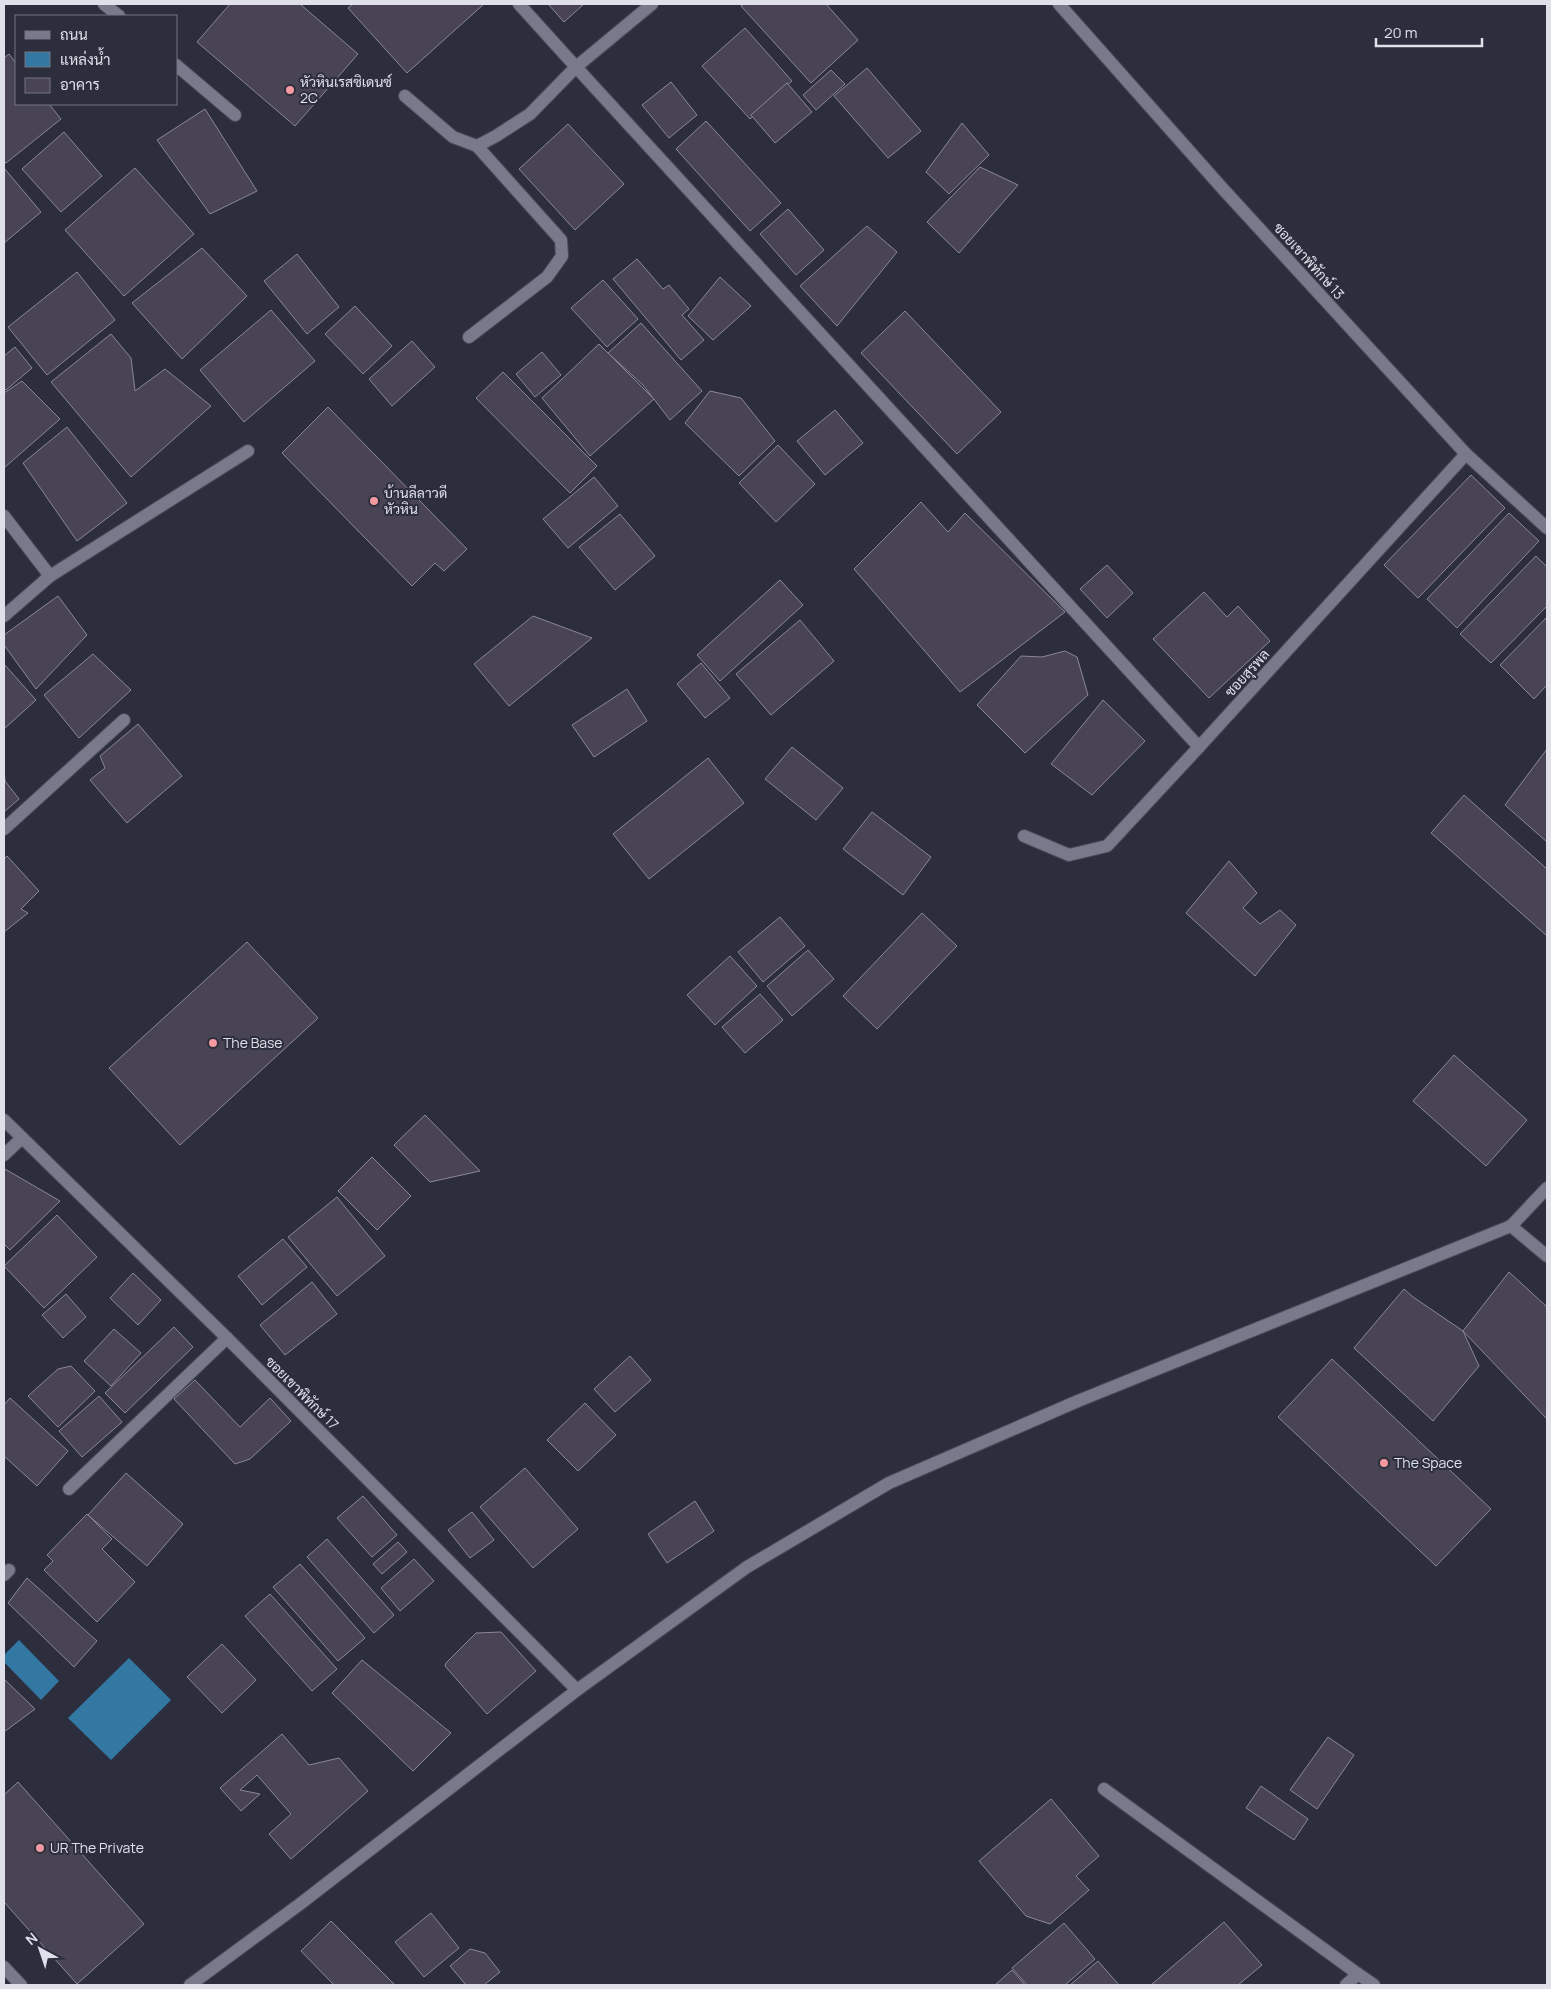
<svg xmlns="http://www.w3.org/2000/svg" width="1551" height="1989" font-family="Manrope,Sarabun,sans-serif">
  <style>
    .water { fill: #3377a3 }
    .building { fill: #484453; stroke: #8c8798 }
    .lines { fill: none; stroke-linecap: round; stroke-linejoin: round }
    .lane-casing { stroke: #4a4b57; stroke-width: 14 }
    .street-casing { stroke: #4a4b57; stroke-width: 14 }
    .lane { stroke: #787a8b; stroke-width: 12 }
    .street { stroke: #787a8b; stroke-width: 12 }
    .poi-dot { fill: #f49aa0; stroke: #2d2e3d; stroke-width: 2 }
    .labels { text-anchor: middle; stroke-width: 4; stroke-linejoin: round; paint-order: stroke }
    .poi-label { font-size: 14px; fill: #dfe0ea; stroke: #2d2e3d; text-anchor: start }
    .street-label { font-size: 14px; fill: #dfe0ea; stroke: #2d2e3d }
  </style>
  <rect width="100%" height="100%" fill="#2d2e3d"/>
  <g class="water">
    <path d="M19,1640L59,1681L41,1700L4,1662V1655Z"/>
    <path d="M129,1658L171,1700L111,1760L68,1718Z"/>
  </g>
  <g class="building">
    <path d="M230,4H300L358,54L295,126L197,42Z"/>
    <path d="M353,4H484L407,73L348,8Z"/>
    <path d="M548,4H584L564,22Z"/>
    <path d="M744,4H826L858,40L811,83L741,6Z"/>
    <path d="M745,28L792,81L750,119L702,66Z"/>
    <path d="M9,54L16,63V104H49L61,119L6,163L4,161V58Z"/>
    <path d="M867,68L921,131L888,158L834,96Z"/>
    <path d="M831,70L845,84L816,110L803,95Z"/>
    <path d="M671,82L697,115L669,138L642,105Z"/>
    <path d="M787,83L812,112L775,143L751,115Z"/>
    <path d="M205,109L257,191L210,214L157,140Z"/>
    <path d="M706,121L781,203L750,231L676,149Z"/>
    <path d="M962,123L989,155L949,194L926,172Z"/>
    <path d="M568,124L624,184L575,230L519,169Z"/>
    <path d="M64,132L102,176L61,212L22,169Z"/>
    <path d="M980,167L1018,185L959,253L927,222Z"/>
    <path d="M4,168L41,212L4,243Z"/>
    <path d="M135,168L194,234L124,296L65,230Z"/>
    <path d="M788,209L824,250L796,275L760,234Z"/>
    <path d="M867,226L897,252L837,326L800,286Z"/>
    <path d="M202,248L247,296L182,359L132,303Z"/>
    <path d="M297,254L339,307L307,334L264,281Z"/>
    <path d="M637,259L663,289L669,285L689,309L682,315L704,340L681,360L613,279Z"/>
    <path d="M77,272L115,320L47,375L8,327Z"/>
    <path d="M720,277L751,306L713,340L688,316Z"/>
    <path d="M603,280L638,319L607,347L571,308Z"/>
    <path d="M355,306L392,346L363,374L325,334Z"/>
    <path d="M271,310L315,361L244,422L200,370Z"/>
    <path d="M905,311L1001,412L957,454L861,353Z"/>
    <path d="M641,323L702,391L670,420L643,385L608,353Z"/>
    <path d="M111,334L131,358L135,391L165,369L211,406L131,477L51,382Z"/>
    <path d="M412,341L435,367L392,406L369,379Z"/>
    <path d="M599,344L654,399L590,456L542,398Z"/>
    <path d="M15,347L32,368L6,390L4,388V356Z"/>
    <path d="M542,352L561,375L535,397L516,374Z"/>
    <path d="M503,372L597,466L570,493L476,398Z"/>
    <path d="M22,381L60,419L4,468V393Z"/>
    <path d="M710,391L741,398L775,441L739,476L685,423Z"/>
    <path d="M328,407L467,549L444,571L435,563L412,586L282,453Z"/>
    <path d="M835,410L863,443L825,475L797,441Z"/>
    <path d="M67,427L127,503L77,541L23,463Z"/>
    <path d="M778,445L815,484L776,522L739,483Z"/>
    <path d="M1471,475L1505,508L1418,598L1384,565Z"/>
    <path d="M594,477L618,506L568,548L543,519Z"/>
    <path d="M921,502L948,532L965,513L1065,612L960,692L854,569Z"/>
    <path d="M1509,513L1539,541L1457,628L1427,599Z"/>
    <path d="M620,514L655,556L615,590L579,547Z"/>
    <path d="M1536,556L1547,567V606L1491,663L1460,634Z"/>
    <path d="M1107,565L1133,593L1107,618L1080,589Z"/>
    <path d="M780,580L803,605L720,681L697,655Z"/>
    <path d="M1204,592L1227,617L1238,606L1270,641L1209,698L1153,639Z"/>
    <path d="M58,596L87,635L36,689L4,645V635Z"/>
    <path d="M533,616L592,638L509,706L474,664Z"/>
    <path d="M1547,617V685L1534,699L1500,665Z"/>
    <path d="M800,620L834,661L771,715L736,674Z"/>
    <path d="M1065,651L1077,657L1088,695L1025,753L977,705L1021,656L1042,657Z"/>
    <path d="M93,654L131,690L79,738L44,695Z"/>
    <path d="M701,663L730,698L705,718L677,684Z"/>
    <path d="M4,664L36,700L4,729Z"/>
    <path d="M627,689L647,721L594,757L572,725Z"/>
    <path d="M1103,700L1145,741L1092,795L1051,764Z"/>
    <path d="M138,724L182,776L127,823L90,780L105,768L100,756Z"/>
    <path d="M792,747L843,788L816,820L765,779Z"/>
    <path d="M1547,749V842L1505,805Z"/>
    <path d="M708,758L744,803L649,879L613,834Z"/>
    <path d="M4,770L5,781L19,799L4,812Z"/>
    <path d="M1464,795L1547,869V936L1431,833Z"/>
    <path d="M872,812L931,857L903,895L843,849Z"/>
    <path d="M7,856L39,891L21,909L28,913L4,932V859Z"/>
    <path d="M1229,861L1257,893L1243,908L1260,924L1280,910L1296,925L1255,976L1186,913Z"/>
    <path d="M922,913L957,946L877,1029L843,996Z"/>
    <path d="M780,917L805,946L763,982L738,952Z"/>
    <path d="M247,942L318,1018L180,1145L109,1068Z"/>
    <path d="M808,950L834,979L792,1016L767,986Z"/>
    <path d="M730,956L757,986L715,1025L687,995Z"/>
    <path d="M760,994L783,1020L745,1053L722,1027Z"/>
    <path d="M1454,1055L1527,1120L1486,1166L1413,1101Z"/>
    <path d="M425,1115L480,1171L430,1182L394,1145Z"/>
    <path d="M372,1157L411,1196L377,1230L338,1191Z"/>
    <path d="M5,1169L60,1201L10,1250L4,1244V1170Z"/>
    <path d="M337,1197L385,1256L337,1296L288,1237Z"/>
    <path d="M57,1215L97,1257L44,1308L4,1266Z"/>
    <path d="M283,1239L307,1267L262,1305L238,1276Z"/>
    <path d="M1509,1272L1547,1307V1419L1463,1331Z"/>
    <path d="M133,1273L161,1300L138,1325L110,1298Z"/>
    <path d="M312,1282L337,1314L285,1355L260,1325Z"/>
    <path d="M1404,1289L1413,1297L1463,1331L1479,1366L1433,1421L1354,1348Z"/>
    <path d="M66,1294L86,1317L63,1338L42,1315Z"/>
    <path d="M174,1327L193,1347L125,1413L105,1393Z"/>
    <path d="M114,1329L141,1353L111,1386L84,1361Z"/>
    <path d="M630,1356L651,1380L615,1412L594,1389Z"/>
    <path d="M1332,1359L1491,1509L1436,1566L1278,1417Z"/>
    <path d="M71,1366L95,1391L58,1427L28,1396L58,1369Z"/>
    <path d="M195,1380L240,1427L270,1398L291,1421L250,1459L235,1464L174,1399Z"/>
    <path d="M99,1396L122,1422L82,1457L59,1431Z"/>
    <path d="M10,1398L68,1451L37,1486L4,1456V1405Z"/>
    <path d="M585,1403L616,1435L578,1471L547,1440Z"/>
    <path d="M525,1468L578,1529L533,1568L480,1507Z"/>
    <path d="M126,1473L183,1524L147,1566L88,1515Z"/>
    <path d="M363,1496L397,1535L372,1557L337,1518Z"/>
    <path d="M695,1501L714,1531L667,1563L648,1534Z"/>
    <path d="M472,1512L494,1540L470,1558L448,1530Z"/>
    <path d="M87,1514L112,1539L102,1549L135,1582L97,1622L44,1570L53,1561L47,1555Z"/>
    <path d="M327,1539L394,1615L374,1633L307,1557Z"/>
    <path d="M398,1542L407,1552L382,1574L373,1564Z"/>
    <path d="M414,1559L434,1581L400,1611L381,1588Z"/>
    <path d="M300,1564L365,1638L338,1661L273,1587Z"/>
    <path d="M27,1578L97,1641L74,1667L8,1603Z"/>
    <path d="M270,1594L337,1669L312,1691L245,1616Z"/>
    <path d="M501,1632L536,1671L487,1714L445,1666L446,1663L476,1633Z"/>
    <path d="M222,1644L256,1680L222,1713L187,1677Z"/>
    <path d="M362,1660L451,1733L413,1771L332,1693Z"/>
    <path d="M4,1679L35,1709L4,1732Z"/>
    <path d="M282,1734L309,1765L339,1758L368,1791L291,1859L269,1834L291,1814L257,1775L240,1790L260,1794L241,1811L220,1788Z"/>
    <path d="M1328,1737L1354,1755L1317,1809L1290,1790Z"/>
    <path d="M18,1782L144,1924L77,1984L4,1902V1795Z"/>
    <path d="M1261,1786L1308,1819L1294,1840L1246,1808Z"/>
    <path d="M1051,1799L1099,1856L1076,1876L1089,1890L1050,1924L1026,1916L979,1861Z"/>
    <path d="M431,1913L459,1948L424,1977L395,1942Z"/>
    <path d="M331,1921L395,1985H334L301,1951Z"/>
    <path d="M1224,1922L1262,1965L1238,1985H1151Z"/>
    <path d="M1064,1923L1095,1959L1065,1985H1027L1012,1968Z"/>
    <path d="M470,1949L485,1953L500,1972L484,1985H466L450,1966Z"/>
    <path d="M1098,1961L1119,1985H1070Z"/>
    <path d="M1012,1970L1025,1985H995Z"/>
  </g>
  <g class="lines">
    <defs>
      <g id="lane">
        <path d="M104,4L119,16"/>
        <path d="M176,65L235,115"/>
      </g>
      <g id="street">
        <path d="M652,4L576,67L1199,747"/>
        <path d="M1059,4L1223,189L1466,454L1547,528"/>
        <path d="M405,96L453,137L477,146L496,136L530,114L576,67L519,4"/>
        <path d="M469,337L547,277L562,256L561,240L477,146"/>
        <path d="M4,516L50,576"/>
        <path d="M4,616L50,576L248,451"/>
        <path d="M4,829L124,720"/>
        <path d="M1024,836L1069,855L1107,846L1199,747L1466,454"/>
        <path d="M4,1120L227,1338L577,1690"/>
        <path d="M4,1155L22,1138"/>
        <path d="M1511,1226L1547,1256"/>
        <path d="M69,1489L227,1338"/>
        <path d="M4,1575L9,1570"/>
        <path d="M1104,1789L1358,1974"/>
        <path d="M4,1967L21,1985"/>
        <path d="M190,1985L300,1904L577,1690L747,1567L889,1483L1078,1401L1511,1226L1547,1188"/>
        <path d="M1346,1985L1358,1974L1374,1985"/>
      </g>
    </defs>
    <use href="#lane" class="lane-casing"/>
    <use href="#street" class="street-casing"/>
    <use href="#lane" class="lane"/>
    <use href="#street" class="street"/>
  </g>
  <g class="poi-dot">
    <circle cx="290" cy="90" r="5"/>
    <circle cx="374" cy="501" r="5"/>
    <circle cx="213" cy="1043" r="5"/>
    <circle cx="1384" cy="1463" r="5"/>
    <circle cx="40" cy="1848" r="5"/>
  </g>
  <g class="labels">
    <g class="poi-label">
      <text x="300" y="87">หัวหินเรสซิเดนซ์<tspan x="300" dy="16">2C</tspan></text>
      <text x="384" y="498">บ้านลีลาวดี<tspan x="384" dy="16">หัวหิน</tspan></text>
      <text x="223" y="1048">The Base</text>
      <text x="1394" y="1468">The Space</text>
      <text x="50" y="1853">UR The Private</text>
    </g>
    <g class="street-label">
      <text transform="translate(1309 261) rotate(48)" y="5">ซอยเขาพิทักษ์ 13</text>
      <text transform="translate(1247 673) rotate(-48)" y="5">ซอยสุรพล</text>
      <text transform="translate(302 1393) rotate(45)" y="5">ซอยเขาพิทักษ์ 17</text>
    </g>
  </g>
  <rect width="1551" height="1989" fill="none" stroke="#dfe0ea" stroke-width="10"/>
  <rect x="15" y="15" width="162" height="90" fill="#2d2e3d" stroke="#747582"/>
  <rect x="25" y="31" width="25" height="8" fill="#787a8b" stroke="#747582"/>
  <text x="60" y="40" font-size="15" fill="#dfe0ea">ถนน</text>
  <rect x="25" y="52" width="25" height="15" fill="#3377a3" stroke="#747582"/>
  <text x="60" y="65" font-size="15" fill="#dfe0ea">แหล่งน้ำ</text>
  <rect x="25" y="78" width="25" height="15" fill="#484453" stroke="#747582"/>
  <text x="60" y="90" font-size="15" fill="#dfe0ea">อาคาร</text>
  <g transform="translate(40 1949) rotate(320)" stroke="#2d2e3d" stroke-width="4" paint-order="stroke">
  <path d="M0-4L9 19L0 12L-9 19Z" fill="#dfe0ea"/>
  <text y="-8" font-size="14" font-weight="bold" text-anchor="middle" fill="#dfe0ea">N</text>
  </g>
  <path d="M1376 38v8h106v-8" fill="none" stroke="#dfe0ea" stroke-width="2.5"/>
  <text x="1384" y="38" font-size="15" fill="#dfe0ea" stroke="#2d2e3d" stroke-width="4" paint-order="stroke">20 m</text>
</svg>
